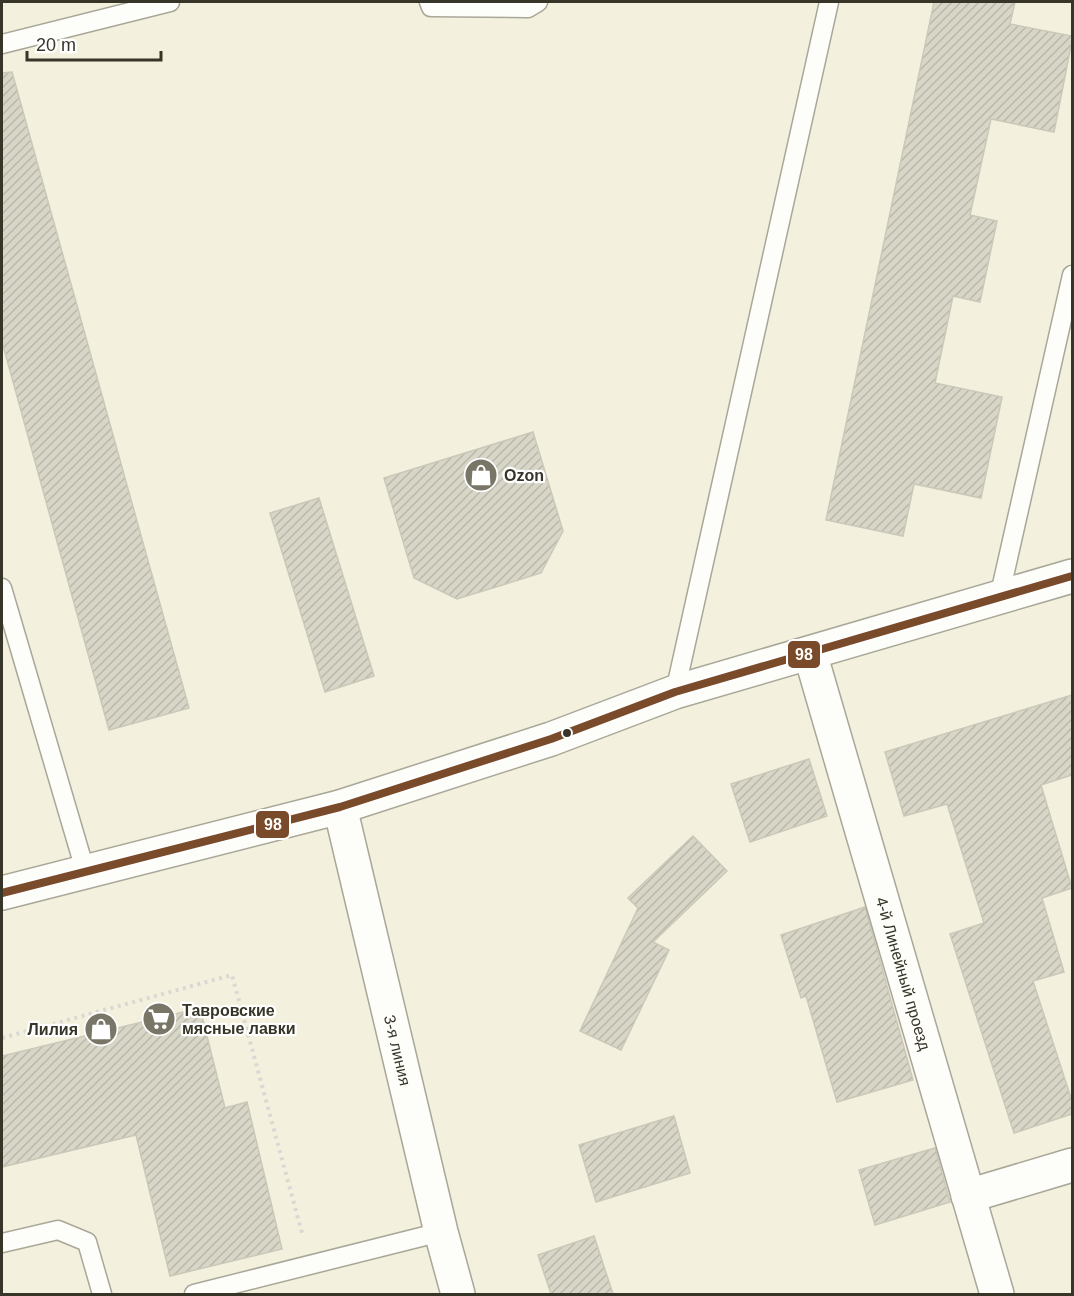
<svg xmlns="http://www.w3.org/2000/svg" width="1074" height="1296" font-family="Arial,sans-serif">
  <style>
    .building { fill: url(#building-hatch); stroke: #cbc8b9; stroke-width: 1.5 }
    .lines { fill: none; stroke-linecap: round; stroke-linejoin: round }
    .lane-casing { stroke: #a9a798; stroke-width: 21 }
    .street-casing { stroke: #a9a798; stroke-width: 36 }
    .secondary-casing { stroke: #a9a798; stroke-width: 36 }
    .path { stroke: #d9d8d3; stroke-width: 4; stroke-dasharray: 3 4.5; stroke-linecap: butt }
    .lane { stroke: #fdfdfa; stroke-width: 18 }
    .street { stroke: #fdfdfa; stroke-width: 33 }
    .secondary { stroke: #fdfdfa; stroke-width: 33 }
    .bus-1-casing { stroke: #fff; stroke-width: 12 }
    .bus-1 { stroke: #7a4b2a; stroke-width: 8 }
    .bus-dot { fill: #373527; stroke: #fff; stroke-width: 2 }
    .labels { text-anchor: middle; stroke-width: 4.5; stroke-linejoin: round; paint-order: stroke }
    .poi-label { font-size: 16px; font-weight: bold; fill: #373527; stroke: #fff; text-anchor: start }
    .street-label { font-size: 16px; fill: #373527; stroke: #fff }
    .line-badge { stroke: #fff; stroke-width: 2 }
    .badge-label { font-size: 16px; text-anchor: middle; font-weight: bold; fill: #fff }
  </style>
  <defs>
    <pattern id="building-hatch" width="6" height="6" patternUnits="userSpaceOnUse" patternTransform="scale(1.5)"><rect width="6" height="6" fill="#d8d6c7"/><path d="M-1 1l2-2M0 6l6-6M5 7l2-2" fill="none" stroke="#bab8ab"/></pattern>
  </defs>
  <rect width="100%" height="100%" fill="#f3f0dd"/>
  <g class="building">
    <path d="M934,2H1015L1010,24L1072,36V41L1054,132L991,119L970,215L997,221L980,302L953,296L935,383L1002,397L981,498L914,484L903,536L826,520Z"/>
    <path d="M12,72L189,708L109,730L2,342V73Z"/>
    <path d="M533,432L563,531L541,573L457,599L414,578L384,478Z"/>
    <path d="M319,498L374,676L325,692L270,513Z"/>
    <path d="M1072,695V775L1041,785L1072,888L1042,898L1064,972L1033,981L1072,1101V1114L1014,1133L950,934L984,923L947,804L904,816L885,752Z"/>
    <path d="M809,759L827,816L750,842L731,784Z"/>
    <path d="M693,836L727,871L653,942L669,950L621,1050L580,1031L638,908L628,898Z"/>
    <path d="M865,907L913,1080L837,1102L806,996L801,998L781,935Z"/>
    <path d="M200,1008L225,1108L247,1102L282,1249L170,1276L136,1135L2,1167V1056Z"/>
    <path d="M674,1116L690,1173L596,1202L579,1145Z"/>
    <path d="M935,1148L950,1202L875,1225L859,1170Z"/>
    <path d="M594,1236L613,1294H551L538,1255Z"/>
  </g>
  <g class="lines">
    <defs>
      <g id="lane">
        <path d="M429,2L431,7L528,8L538,2"/>
        <path d="M2,44L170,2"/>
        <path d="M2,588L85,870"/>
        <path d="M999,598L1072,275"/>
        <path d="M675,692L829,2"/>
        <path d="M2,1243L58,1230L87,1242L102,1294"/>
        <path d="M194,1294L441,1232"/>
      </g>
      <g id="street">
        <path id="s1" d="M810,653L997,1294"/>
        <path id="s2" d="M340,807L441,1232L458,1294"/>
        <path d="M968,1196L1072,1165"/>
      </g>
      <path id="secondary" d="M2,893L340,807L551,739L675,692L1072,576"/>
    </defs>
    <use href="#lane" class="lane-casing"/>
    <use href="#street" class="street-casing"/>
    <use href="#secondary" class="secondary-casing"/>
    <path class="path" d="M2,1038L232,975L302,1233"/>
    <use href="#lane" class="lane"/>
    <use href="#street" class="street"/>
    <use href="#secondary" class="secondary"/>
    <defs>
      <path id="bus-1" d="M2,893L340,807L551,739L675,692L1072,576"/>
    </defs>
    <use href="#bus-1" class="bus-1-casing"/>
    <use href="#bus-1" class="bus-1"/>
  </g>
  <defs>
    <symbol id="shop-disc" viewBox="-11 -11 22 22"><circle r="9.5" fill="#797667" stroke="#fff"/><path d="M-5-2.5h2.3a2.7 3.5 0 0 1 5.4 0H5L5.5 6h-11ZM-1.5-2.5h3a1.5 2.3 0 0 0-3 0Z" fill="#fff"/></symbol>
    <symbol id="supermarket-disc" viewBox="-11 -11 22 22"><circle r="9.5" fill="#797667" stroke="#fff"/><path d="M-6-5.5h2.5l.6 2H6L4.5 2H-2.5L-4.4-4H-6ZM-1.5 3.2a1.3 1.3 0 1 0 .1 0ZM3 3.2a1.3 1.3 0 1 0 .1 0Z" fill="#fff"/></symbol>
  </defs>
  <g fill-rule="evenodd">
    <use href="#shop-disc" x="462" y="456" width="38" height="38"/>
    <use href="#supermarket-disc" x="140" y="1000" width="38" height="38"/>
    <use href="#shop-disc" x="82" y="1010" width="38" height="38"/>
  </g>
  <circle class="bus-dot" cx="567" cy="733" r="5"/>
  <g class="labels">
    <g class="poi-label">
      <text x="504" y="481">Ozon</text>
      <text x="182" y="1016">Тавровские<tspan x="182" dy="18">мясные лавки</tspan></text>
      <text x="78" y="1035" text-anchor="end">Лилия</text>
    </g>
    <g class="street-label">
      <text dy="6" stroke="none"><textPath href="#s1" startOffset="334">4-й Линейный проезд</textPath></text>
      <text dy="6" stroke="none"><textPath href="#s2" startOffset="250">3-я линия</textPath></text>
    </g>
  </g>
  <g class="line-badge">
    <rect x="787" y="640" width="34" height="29" rx="6" fill="#7a4b2a"/>
    <rect x="255" y="810" width="35" height="29" rx="6" fill="#7a4b2a"/>
  </g>
  <g class="badge-label">
    <text x="804" y="660">98</text>
    <text x="273" y="830">98</text>
  </g>
  <rect width="1074" height="1296" fill="none" stroke="#373527" stroke-width="6"/>
  <path d="M27 51v9h134v-9" fill="none" stroke="#373527" stroke-width="3"/>
  <text x="36" y="51" font-size="18" fill="#373527" stroke="#ffffff" stroke-width="4.5" paint-order="stroke">20 m</text>
</svg>
